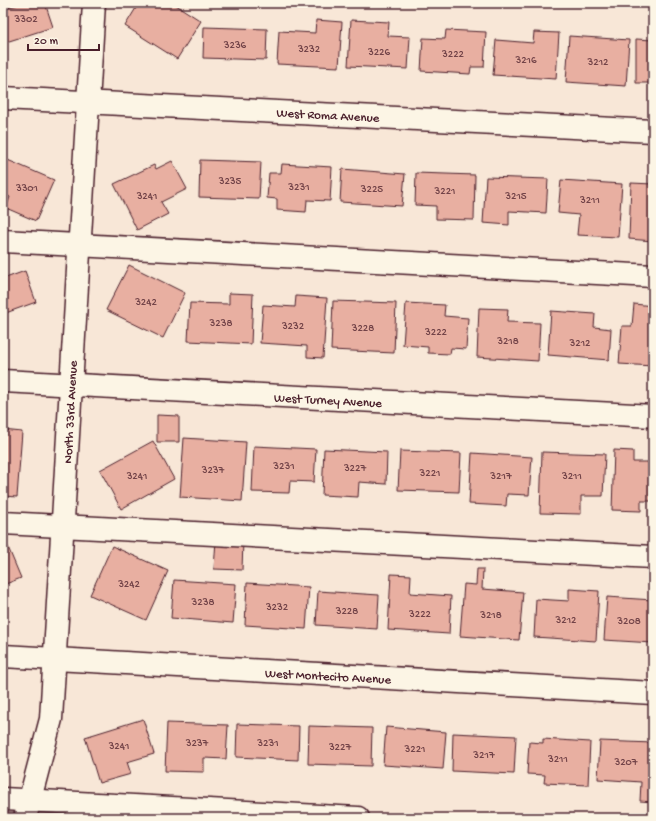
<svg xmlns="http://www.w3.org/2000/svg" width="656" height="821" font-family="'Gochi Hand',sans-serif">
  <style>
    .building { fill: #e8afa1; stroke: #4a1f2b }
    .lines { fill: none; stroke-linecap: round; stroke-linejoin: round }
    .minor-casing { stroke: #4a1f2b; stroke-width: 25 }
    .minor { stroke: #fcf5e5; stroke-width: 22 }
    .labels { text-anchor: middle; stroke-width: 3; stroke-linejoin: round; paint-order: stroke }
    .number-label { font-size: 11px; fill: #724348 }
    .street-label { font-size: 13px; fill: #4a1f2b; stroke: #fcf5e5 }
  </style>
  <rect width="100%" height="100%" fill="#f8e7d7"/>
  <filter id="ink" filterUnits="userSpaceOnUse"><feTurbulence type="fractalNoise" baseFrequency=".025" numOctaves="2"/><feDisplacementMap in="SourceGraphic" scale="8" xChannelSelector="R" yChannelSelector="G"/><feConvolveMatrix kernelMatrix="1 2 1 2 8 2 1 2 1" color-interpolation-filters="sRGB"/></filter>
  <g filter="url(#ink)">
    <g class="building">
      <path d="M16,3H45L53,27L3,43V9L17,5Z"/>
      <path d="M139,3H173L201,21L177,59L125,26Z"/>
      <path d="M316,20L342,22L339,67L277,64L279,31L315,33Z"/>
      <path d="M351,20L389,22L388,36L410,37L408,69L348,66Z"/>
      <path d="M204,27L267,29L266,60L203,58Z"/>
      <path d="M446,30L486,32L484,67H471L470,74L421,71L423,38L445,39Z"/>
      <path d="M534,32L559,33L556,79L493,75L496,40L533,43Z"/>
      <path d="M569,36L629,40L626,86L566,82Z"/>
      <path d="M636,39L653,40V83H636Z"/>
      <path d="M3,158L54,180L36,221L6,208L10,197L3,194Z"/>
      <path d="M200,160L261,162L259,199L199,197Z"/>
      <path d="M172,161L187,189L161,202L168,214L137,230L114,184L154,165L156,169Z"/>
      <path d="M282,164L332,167L330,201L307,200L306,212L277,210V199L267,198L269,173H281Z"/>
      <path d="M342,169L405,174L402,206L340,202Z"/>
      <path d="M416,173L475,175L474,220L436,219V206L415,205Z"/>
      <path d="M486,177L548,179L546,213L509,211V225L483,223Z"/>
      <path d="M561,180L622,184L618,237L577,235L579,215L558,213Z"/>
      <path d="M631,183L653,184V241L629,239Z"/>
      <path d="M129,265L185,293L163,338L106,310Z"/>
      <path d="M25,271L36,302L3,314V279Z"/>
      <path d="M229,293L253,294L251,344L188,341L190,303L229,304Z"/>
      <path d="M296,296L327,298L323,358L307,357V346L260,343L263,305L295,307Z"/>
      <path d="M333,301L396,303L394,353L331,350Z"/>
      <path d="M406,303L445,305L444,316L468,318L466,349L451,348L450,354L428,353V347L403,345Z"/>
      <path d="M634,304L653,306V366L619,364L622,326H632Z"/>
      <path d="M479,308L508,309L507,322L540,323L538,361L477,357Z"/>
      <path d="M551,311L595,314L594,327L611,329L609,360L548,355Z"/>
      <path d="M157,415L179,416V442H157Z"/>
      <path d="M3,430L22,432L17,497L3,496Z"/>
      <path d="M184,438L246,442L242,501L180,497Z"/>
      <path d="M153,441L174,479L121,509L100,470Z"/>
      <path d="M254,446L316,449L314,482L290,481L289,493L252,492Z"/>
      <path d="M324,449L387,452L386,484L359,482L358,497L322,495Z"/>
      <path d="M614,450L633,451V462H653V501H641V511L612,510Z"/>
      <path d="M400,451L461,453L459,492L398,490Z"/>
      <path d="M542,452L605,454L603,496H581V514L540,513Z"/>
      <path d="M472,453L532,457L529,495L507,494L506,506L469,504Z"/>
      <path d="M5,540L21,578L3,585V541Z"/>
      <path d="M216,540L243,541L242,570L214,569Z"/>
      <path d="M112,546L168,571L146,620L90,595Z"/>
      <path d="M477,569H483L482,589L523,592L519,640L460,636L464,584L476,585Z"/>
      <path d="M391,574L411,575L410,593L451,596L449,634L388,630Z"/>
      <path d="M174,580L236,584L233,623L171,618Z"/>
      <path d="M247,583L309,587L306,629L245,625Z"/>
      <path d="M569,589L599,591L596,641L534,637L536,599L569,601Z"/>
      <path d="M318,591L379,595L377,629L316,625Z"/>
      <path d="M607,597L653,600V643L604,640Z"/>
      <path d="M143,719L154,754L127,762L131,774L99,783L85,737Z"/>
      <path d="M167,723L228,725L226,759L204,758V772L165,771Z"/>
      <path d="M237,724L299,726L298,760L236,757Z"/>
      <path d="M309,726L372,728L371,766L308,764Z"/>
      <path d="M386,727L446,732L443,769L383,765Z"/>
      <path d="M453,733L516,736L514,774L452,771Z"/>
      <path d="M543,739L590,742L588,785L544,783L545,775L527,774L529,742L543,743Z"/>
      <path d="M600,741L653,743V802L640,801L641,782L598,779Z"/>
    </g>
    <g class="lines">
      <defs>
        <g id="minor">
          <path d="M3,98L653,131"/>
          <path d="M3,241L653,276"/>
          <path d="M3,381L653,416"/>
          <path d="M3,523L653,557"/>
          <path d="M3,656L653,693"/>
          <path d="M3,799L358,818"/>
          <path d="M25,818L51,719L94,3"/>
        </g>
      </defs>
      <use href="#minor" class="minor-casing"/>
      <use href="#minor" class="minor"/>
    </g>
  </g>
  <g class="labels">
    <g class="number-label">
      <text x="26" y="22">3302</text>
      <text x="235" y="48">3236</text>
      <text x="309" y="52">3232</text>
      <text x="379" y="55">3226</text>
      <text x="453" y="57">3222</text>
      <text x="526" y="63">3216</text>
      <text x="598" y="65">3212</text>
      <text x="230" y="184">3235</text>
      <text x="299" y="190">3231</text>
      <text x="27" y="191">3301</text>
      <text x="372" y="192">3225</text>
      <text x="445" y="194">3221</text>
      <text x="147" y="199">3241</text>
      <text x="516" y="199">3215</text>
      <text x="590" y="203">3211</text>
      <text x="146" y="305">3242</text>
      <text x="221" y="326">3238</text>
      <text x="293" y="329">3232</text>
      <text x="363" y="331">3228</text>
      <text x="436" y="335">3222</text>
      <text x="508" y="344">3218</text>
      <text x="580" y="346">3212</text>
      <text x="284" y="469">3231</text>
      <text x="355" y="471">3227</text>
      <text x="213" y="473">3237</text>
      <text x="430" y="476">3221</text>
      <text x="137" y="479">3241</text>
      <text x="501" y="479">3217</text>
      <text x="572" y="479">3211</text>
      <text x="129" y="587">3242</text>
      <text x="203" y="605">3238</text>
      <text x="277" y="610">3232</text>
      <text x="347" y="614">3228</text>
      <text x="420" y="617">3222</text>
      <text x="491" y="618">3218</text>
      <text x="566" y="623">3212</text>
      <text x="629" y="624">3208</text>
      <text x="197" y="746">3237</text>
      <text x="268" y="746">3231</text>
      <text x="119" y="749">3241</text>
      <text x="340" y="750">3227</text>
      <text x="415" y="752">3221</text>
      <text x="484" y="758">3217</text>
      <text x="558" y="762">3211</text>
      <text x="626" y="765">3207</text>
    </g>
    <g class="street-label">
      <text transform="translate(328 114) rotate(3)" y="5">West Roma Avenue</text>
      <text transform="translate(328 399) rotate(3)" y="5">West Turney Avenue</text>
      <text transform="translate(69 412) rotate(-87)" y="5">North 33rd Avenue</text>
      <text transform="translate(328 675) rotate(3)" y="5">West Montecito Avenue</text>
    </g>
  </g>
  <rect width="656" height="821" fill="none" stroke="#fcf5e5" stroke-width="16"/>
  <rect x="8" y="8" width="640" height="805" fill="none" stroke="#4a1f2b" stroke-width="1.5" filter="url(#ink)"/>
  <path d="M28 44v6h71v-6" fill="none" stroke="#4a1f2b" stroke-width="2"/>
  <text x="34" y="44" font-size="12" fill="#4a1f2b" stroke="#fcf5e5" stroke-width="3" paint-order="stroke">20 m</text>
</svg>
